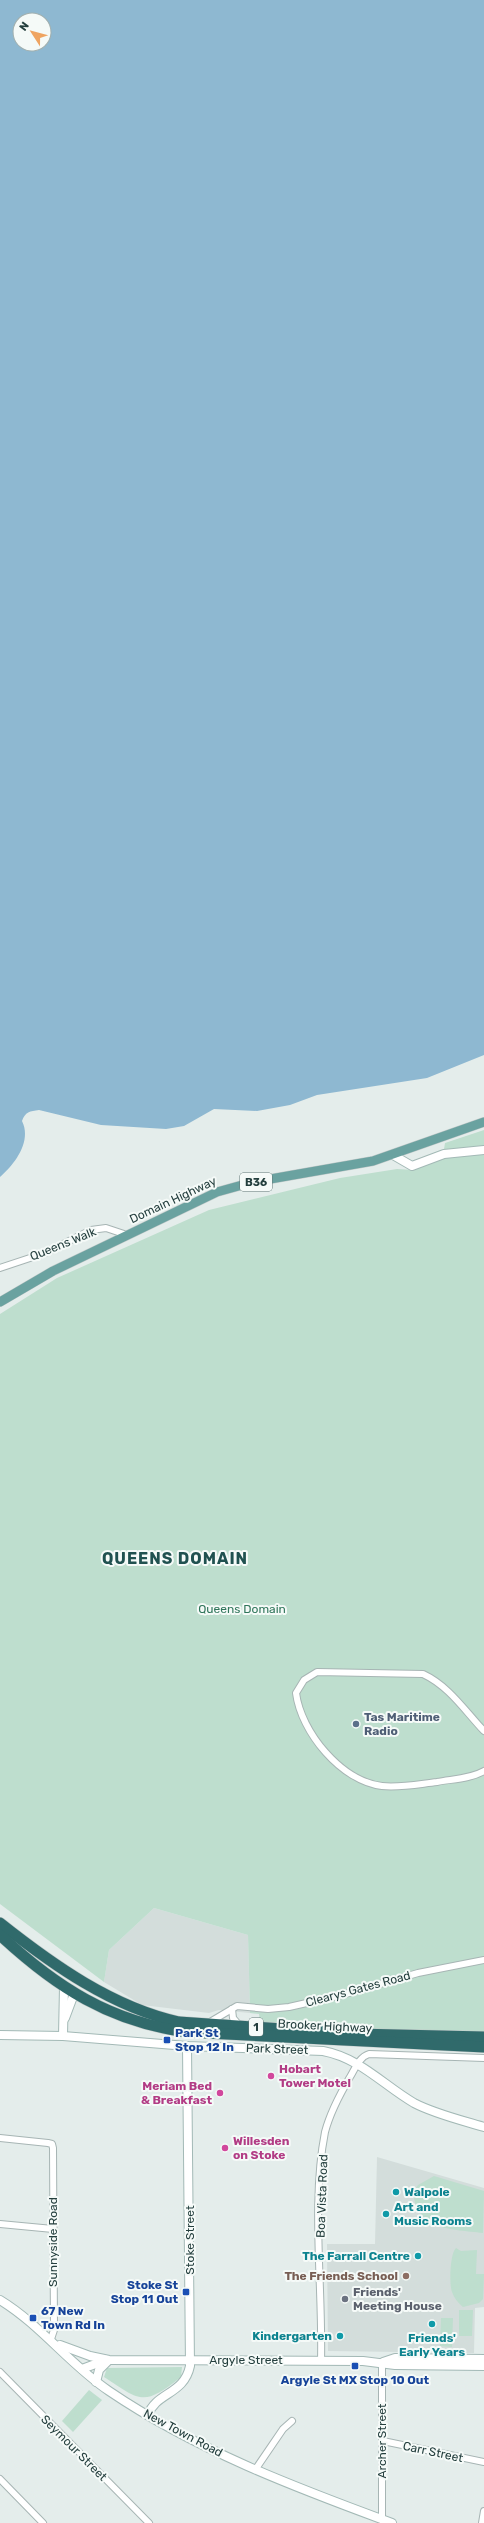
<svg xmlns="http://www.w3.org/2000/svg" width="484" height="2523" font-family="Rubik,sans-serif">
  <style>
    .built { fill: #d3dddb }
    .green { fill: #bedece }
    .water { fill: #8eb8d1; fill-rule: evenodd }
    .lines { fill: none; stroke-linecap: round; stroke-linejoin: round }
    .street-casing { stroke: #a7b5b4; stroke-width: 8 }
    .secondary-casing { stroke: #a3b9b6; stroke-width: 10 }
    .primary-casing { stroke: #c2c9c9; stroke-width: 10 }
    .highway-casing { stroke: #c2c9c9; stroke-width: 12 }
    .street { stroke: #fff; stroke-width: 6 }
    .secondary { stroke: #fff; stroke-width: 8 }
    .primary { stroke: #6aa2a0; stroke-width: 9 }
    .highway { stroke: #306a6b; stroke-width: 11 }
    .service-dot { fill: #5c6f8a; stroke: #f5faf8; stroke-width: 1.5 }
    .transit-dot { fill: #1a4fb4; stroke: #f5faf8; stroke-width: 1.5 }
    .hotel-dot { fill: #d1479c; stroke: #f5faf8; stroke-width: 1.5 }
    .culture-dot { fill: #0f9aa8; stroke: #f5faf8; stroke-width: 1.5 }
    .education-dot { fill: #8d6e63; stroke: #f5faf8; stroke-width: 1.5 }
    .worship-dot { fill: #6b7280; stroke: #f5faf8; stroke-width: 1.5 }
    .labels { text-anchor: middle; stroke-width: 4; stroke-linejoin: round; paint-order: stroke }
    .shield { fill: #f5faf8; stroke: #637776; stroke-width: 1 }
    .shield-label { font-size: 11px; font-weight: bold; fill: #243f3e }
    .street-label { font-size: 12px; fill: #243f3e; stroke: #f5faf8 }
    .park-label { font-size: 12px; fill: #2f755a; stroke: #f5faf8 }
    .service-label { font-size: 12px; font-weight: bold; fill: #4e5e75; stroke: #f5faf8; text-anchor: start }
    .transit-label { font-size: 12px; font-weight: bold; fill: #164399; stroke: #f5faf8; text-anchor: start }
    .hotel-label { font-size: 12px; font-weight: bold; fill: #b23c85; stroke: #f5faf8; text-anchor: start }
    .culture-label { font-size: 12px; font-weight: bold; fill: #0d838f; stroke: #f5faf8; text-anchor: start }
    .education-label { font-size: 12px; font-weight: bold; fill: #785e54; stroke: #f5faf8; text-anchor: end }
    .worship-label { font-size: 12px; font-weight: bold; fill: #5b616d; stroke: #f5faf8; text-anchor: start }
    .district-label { font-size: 16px; font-weight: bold; letter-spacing: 1px; fill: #205150; stroke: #f5faf8 }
  </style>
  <rect width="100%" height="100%" fill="#e4edeb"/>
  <g class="built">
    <path d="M154,1908L248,1935L250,2013L219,2010L209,2013L142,2005L104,1982L109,1950Z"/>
    <path d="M377,2157L484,2188V2307L475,2308L474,2353L328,2351L327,2244H375Z"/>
  </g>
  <g class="green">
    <path d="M484,1130V2031L359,2030L260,2022L259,2014L250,2013L248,1935L154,1908L109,1950L104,1982L0,1904V1314L57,1278L209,1210L340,1178L397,1169L414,1170L444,1149L445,1143Z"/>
    <path d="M434,2176L484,2191L483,2233C452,2229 417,2231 413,2192L418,2185Z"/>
    <path d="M456,2248L461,2251L477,2250L476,2274H484L483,2299L479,2303L463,2307C458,2303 454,2298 452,2292C449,2284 450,2253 456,2248Z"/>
    <path d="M459,2310H473L472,2336H459Z"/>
    <path d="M441,2318H453L452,2347L440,2346Z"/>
    <path d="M182,2367L181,2377C143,2407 141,2401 104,2377L107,2368Z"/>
    <path d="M89,2390L102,2400L73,2432L62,2421Z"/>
  </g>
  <path class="water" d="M0,0H484V1055L427,1078L317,1095L290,1105L257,1111L214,1109L184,1126L166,1129L101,1125L39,1110C30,1111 25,1112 22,1121C32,1141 15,1164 0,1177ZM20,20H44V44H20Z"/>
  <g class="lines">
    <defs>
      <g id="street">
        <path d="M0,1268L45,1253L91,1230L106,1228L127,1235"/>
        <path d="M484,1731C465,1711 449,1686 423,1674L317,1672L304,1680L296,1693C301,1732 341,1781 382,1786C400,1788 419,1784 437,1782C452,1779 470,1779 484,1771"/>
        <path d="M232,2009L233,2018L239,2025"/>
        <path d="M210,2022L237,2006L268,2009L289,2007L342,1995L418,1973L484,1960"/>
        <path d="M0,2138L48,2143L52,2144L53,2148L54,2330L51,2339"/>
        <path d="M0,2224L53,2229"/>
        <path d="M321,2361C323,2288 311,2203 325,2132C330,2113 340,2094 350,2077C355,2069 359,2057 369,2054L484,2058"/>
        <path d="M0,2372L149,2523"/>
        <path d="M383,2441L484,2462"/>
        <path d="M255,2470L283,2429L292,2421"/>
        <path d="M0,2479L43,2523"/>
        <path d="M382,2519V2362"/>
        <path d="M482,2523L484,2511"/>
      </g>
      <g id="secondary">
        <path d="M393,1155L412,1166L444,1154L484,1150"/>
        <path d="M65,2018L74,1994"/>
        <path d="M0,2035L63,2036L187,2046L323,2051C360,2058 383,2085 414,2103C435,2114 461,2120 484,2127"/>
        <path d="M63,2036L64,1987"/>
        <path d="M0,2300C41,2325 70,2365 109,2391C196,2450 294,2487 392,2523"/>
        <path d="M60,2345L90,2356L109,2360L363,2361L395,2365L484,2366"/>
        <path d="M383,2362L395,2358L484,2359"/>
        <path d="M82,2369L106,2360"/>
        <path d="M96,2382L99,2370L108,2361"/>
        <path d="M148,2415C156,2392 184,2395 190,2366L187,2046"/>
      </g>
      <path id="primary" d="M0,1302L53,1271L217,1192L253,1182L373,1161L484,1122"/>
      <g id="highway">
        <path d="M0,1923C53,1965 112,2007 179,2022L356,2034L484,2037"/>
        <path d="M0,1935C56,1987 110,2022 187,2032L484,2047"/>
      </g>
    </defs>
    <use href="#street" class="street-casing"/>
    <use href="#secondary" class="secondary-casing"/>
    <use href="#primary" class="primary-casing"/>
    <use href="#highway" class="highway-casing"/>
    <use href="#street" class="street"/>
    <use href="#secondary" class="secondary"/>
    <use href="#primary" class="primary"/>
    <use href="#highway" class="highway"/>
  </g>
  <circle class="service-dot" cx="356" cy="1724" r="4"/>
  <g class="transit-dot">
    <rect x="163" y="2036" width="8" height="8" rx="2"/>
    <rect x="182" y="2288" width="8" height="8" rx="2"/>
    <rect x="29" y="2314" width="8" height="8" rx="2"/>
    <rect x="351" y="2362" width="8" height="8" rx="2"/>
  </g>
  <g class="hotel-dot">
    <circle cx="271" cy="2076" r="4"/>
    <circle cx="220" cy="2093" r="4"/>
    <circle cx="225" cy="2148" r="4"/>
  </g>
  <g class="culture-dot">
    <circle cx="396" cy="2192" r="4"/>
    <circle cx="386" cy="2214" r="4"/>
    <circle cx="418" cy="2256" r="4"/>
    <circle cx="432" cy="2324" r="4"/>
    <circle cx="340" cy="2336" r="4"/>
  </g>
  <circle class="education-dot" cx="406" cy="2276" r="4"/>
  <circle class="worship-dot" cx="345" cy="2299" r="4"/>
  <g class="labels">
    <g class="shield">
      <rect x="240" y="1173" width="32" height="18" rx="3"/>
      <rect x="249" y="2018" width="14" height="18" rx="3"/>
    </g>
    <g class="shield-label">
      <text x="256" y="1186">B36</text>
      <text x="256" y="2031">1</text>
    </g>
    <g class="street-label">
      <text transform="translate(173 1200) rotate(-25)" y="4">Domain Highway</text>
      <text transform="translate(63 1244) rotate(-22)" y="4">Queens Walk</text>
      <text transform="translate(358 1989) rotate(-15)" y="4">Clearys Gates Road</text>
      <text transform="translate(325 2026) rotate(3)" y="4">Brooker Highway</text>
      <text transform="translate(277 2049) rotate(2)" y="4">Park Street</text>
      <text transform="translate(322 2196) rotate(-88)" y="4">Boa Vista Road</text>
      <text transform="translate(190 2240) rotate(-90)" y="4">Stoke Street</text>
      <text transform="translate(53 2242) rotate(-90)" y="4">Sunnyside Road</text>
      <text x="246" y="2364">Argyle Street</text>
      <text transform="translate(183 2433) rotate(28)" y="4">New Town Road</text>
      <text transform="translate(382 2441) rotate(-90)" y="4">Archer Street</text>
      <text transform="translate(74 2448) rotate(45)" y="4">Seymour Street</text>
      <text transform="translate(433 2452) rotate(12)" y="4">Carr Street</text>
    </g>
    <g class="park-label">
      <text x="242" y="1613">Queens Domain</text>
    </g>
    <g class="service-label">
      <text x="364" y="1721">Tas Maritime<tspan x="364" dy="14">Radio</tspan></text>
    </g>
    <g class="transit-label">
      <text x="175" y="2037">Park St<tspan x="175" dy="14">Stop 12 In</tspan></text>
      <text x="178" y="2289" text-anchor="end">Stoke St<tspan x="178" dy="14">Stop 11 Out</tspan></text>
      <text x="41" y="2315">67 New<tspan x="41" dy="14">Town Rd In</tspan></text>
      <text x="355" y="2384" text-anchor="middle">Argyle St MX Stop 10 Out</text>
    </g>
    <g class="hotel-label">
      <text x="279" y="2073">Hobart<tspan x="279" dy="14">Tower Motel</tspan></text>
      <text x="212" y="2090" text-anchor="end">Meriam Bed<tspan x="212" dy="14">&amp; Breakfast</tspan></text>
      <text x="233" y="2145">Willesden<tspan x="233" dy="14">on Stoke</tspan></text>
    </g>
    <g class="culture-label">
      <text x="404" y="2196">Walpole</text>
      <text x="394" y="2211">Art and<tspan x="394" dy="14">Music Rooms</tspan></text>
      <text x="410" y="2260" text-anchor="end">The Farrall Centre</text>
      <text x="332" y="2340" text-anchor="end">Kindergarten</text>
      <text x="432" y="2342" text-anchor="middle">Friends'<tspan x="432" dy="14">Early Years</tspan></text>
    </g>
    <g class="education-label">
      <text x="398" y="2280">The Friends School</text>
    </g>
    <g class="worship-label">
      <text x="353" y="2296">Friends'<tspan x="353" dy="14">Meeting House</tspan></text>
    </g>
    <g class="district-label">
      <text x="175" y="1564">QUEENS DOMAIN</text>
    </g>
  </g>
  <g transform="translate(32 32) rotate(306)"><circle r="19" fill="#f5faf8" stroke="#a1afae"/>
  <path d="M0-3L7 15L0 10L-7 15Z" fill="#efa461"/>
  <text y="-6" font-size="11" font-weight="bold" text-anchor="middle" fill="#243f3e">N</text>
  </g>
</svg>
